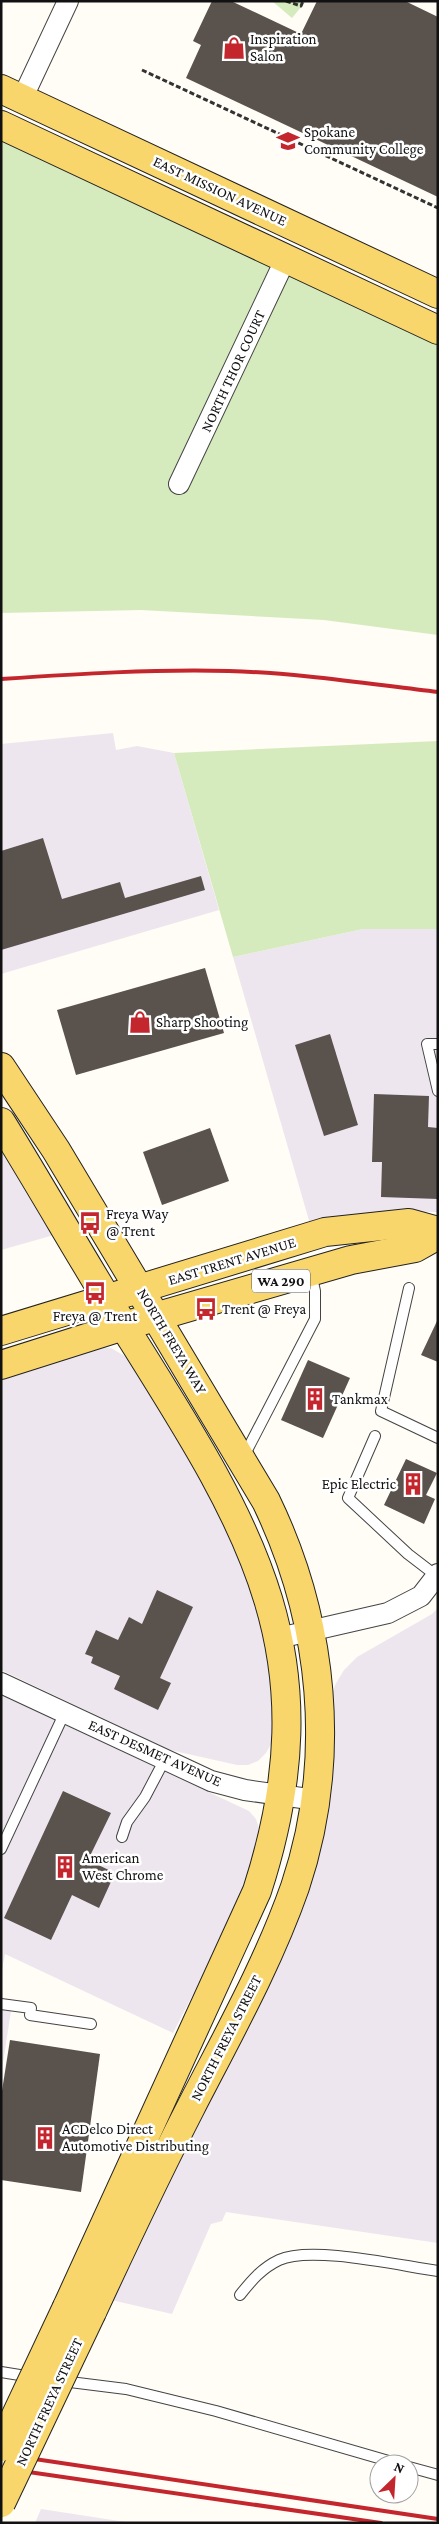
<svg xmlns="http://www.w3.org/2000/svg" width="439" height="2524" font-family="'Crimson Pro',serif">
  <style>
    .industrial { fill: #eee6ef }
    .green { fill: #d5ebbd }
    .building { fill: #5a524d }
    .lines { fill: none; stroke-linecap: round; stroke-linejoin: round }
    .lane-casing { stroke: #444; stroke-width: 12 }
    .street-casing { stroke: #444; stroke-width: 22 }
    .primary-casing { stroke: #222; stroke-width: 30 }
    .path { stroke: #333; stroke-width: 3; stroke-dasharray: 5 2.5; stroke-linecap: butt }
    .lane { stroke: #fff; stroke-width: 10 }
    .street { stroke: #fff; stroke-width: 20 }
    .primary { stroke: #f9d66b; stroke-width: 28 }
    .rail { stroke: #c4262e; stroke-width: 4 }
    .primary-bridge-casing { stroke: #222; stroke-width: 30; stroke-linecap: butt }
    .primary-bridge { stroke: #f9d66b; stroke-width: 28 }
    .labels { text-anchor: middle; stroke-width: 5; stroke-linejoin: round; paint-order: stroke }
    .shield { fill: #fff; stroke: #585858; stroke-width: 1 }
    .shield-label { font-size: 14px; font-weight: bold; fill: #111 }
    .poi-label { font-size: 15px; fill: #111; stroke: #fff; text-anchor: start }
    .street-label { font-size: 15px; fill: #111; stroke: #fff }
  </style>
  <rect width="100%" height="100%" fill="#fffdf5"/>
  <g class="industrial">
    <path d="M113,733L116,750L137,746L174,753L219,910L1,974V744Z"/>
    <path d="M363,929H438V1212H415L310,1224L233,957Z"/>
    <path d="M1,1148L54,1235L1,1250Z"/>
    <path d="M100,1347L111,1348L128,1358L225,1519L259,1610L272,1670L274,1721L271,1744L266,1753L258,1761L248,1765H237L170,1750L1,1670V1376Z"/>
    <path d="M438,1608V2243L226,2212L222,2221L211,2224L172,2314L107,2299L248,2019L335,1685L344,1670L357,1657L432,1614Z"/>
    <path d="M1,1695L249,1811L256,1819L259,1828L245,1885L229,1924L173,2033L5,1954L1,1974Z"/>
    <path d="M1,2009L11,2011L1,2075Z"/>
    <path d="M41,2509L132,2523H35Z"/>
  </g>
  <g class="green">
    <path d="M272,1H306L292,18Z"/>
    <path d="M1,140L438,344V635L324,620L141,610L1,613Z"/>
    <path d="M438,741V929H363L233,957L174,753Z"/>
  </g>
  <g class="building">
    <path d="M212,1H231L301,34L317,1H405L438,17V197L186,78L201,45L193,41Z"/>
    <path d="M43,838L62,899L120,882L125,898L201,876L205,890L1,950V851Z"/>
    <path d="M205,968L224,1033L76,1075L57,1010Z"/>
    <path d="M330,1034L358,1125L324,1136L295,1045Z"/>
    <path d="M374,1094L429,1096L428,1127L438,1128V1199L381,1197L382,1162H372Z"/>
    <path d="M210,1128L229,1181L162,1205L143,1152Z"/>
    <path d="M438,1319V1362L421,1355Z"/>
    <path d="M308,1360L350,1378L323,1438L281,1420Z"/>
    <path d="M406,1459L437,1473L426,1495L435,1499L424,1524L384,1505Z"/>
    <path d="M157,1590L193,1607L160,1678L171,1683L158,1710L114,1689L120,1676L91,1663L93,1657L85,1654L96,1630L118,1640L129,1617L142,1624Z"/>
    <path d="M63,1791L111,1813L88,1860L115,1873L99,1908L72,1895L51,1940L4,1918Z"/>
    <path d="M10,2040L100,2054L81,2192L1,2180V2097Z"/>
  </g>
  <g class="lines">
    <defs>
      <g id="lane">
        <path d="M438,1044H427L438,1091"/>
        <path d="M409,1288L381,1411L438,1438"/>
        <path d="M375,1436L348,1498L408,1554L438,1577"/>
        <path d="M243,1458L315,1319V1291L311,1273"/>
        <path d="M122,1837L127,1822L145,1797L165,1759"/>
        <path d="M1,1849L65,1712"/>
        <path d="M1,2004L31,2008L30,2015L91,2024"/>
        <path d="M240,2295C251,2281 262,2268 279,2260C311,2245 401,2266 438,2271"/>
        <path d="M1,2372L32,2377"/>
        <path d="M62,2381L126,2389L216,2411L399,2464"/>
        <path d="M409,2467L438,2475"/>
      </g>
      <g id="street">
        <path d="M22,99L68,1"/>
        <path d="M179,484L286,258"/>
        <path d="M279,1638L388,1613L421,1596L438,1574"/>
        <path d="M1,1683L211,1781L245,1790L316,1800"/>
      </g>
      <g id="primary">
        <path d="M1,89L438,294"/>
        <path d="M1,125L438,330"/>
        <path d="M1,1067L56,1150L266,1501C324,1621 338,1759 295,1887C268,1964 228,2035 191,2107C156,2175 124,2243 92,2312"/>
        <path d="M1,1122C45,1193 86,1266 130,1336C252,1530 333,1656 257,1891L67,2307"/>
        <path d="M1,1331L325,1232L409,1223L438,1231"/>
        <path d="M1,1365L124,1326L351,1260L415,1248L438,1235"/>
      </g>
    </defs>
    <use href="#lane" class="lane-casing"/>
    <use href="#street" class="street-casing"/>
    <use href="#primary" class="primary-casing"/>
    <g class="path">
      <path d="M286,1L301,6L303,1"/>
      <path d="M142,70L438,208"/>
    </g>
    <use href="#lane" class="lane"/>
    <use href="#street" class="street"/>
    <use href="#primary" class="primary"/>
    <g class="rail">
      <path d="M1,679C77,674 153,669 229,671C299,673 369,684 438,692"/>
      <path d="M1,2454L438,2519"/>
      <path d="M1,2468L381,2523"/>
    </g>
    <defs>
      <g id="primary-bridge">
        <path d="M1,2447L67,2307"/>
        <path d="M1,2503L92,2312"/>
      </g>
    </defs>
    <use href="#primary-bridge" class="primary-bridge-casing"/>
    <use href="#primary-bridge" class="primary-bridge"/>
  </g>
  <defs>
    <symbol id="shop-bare" viewBox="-9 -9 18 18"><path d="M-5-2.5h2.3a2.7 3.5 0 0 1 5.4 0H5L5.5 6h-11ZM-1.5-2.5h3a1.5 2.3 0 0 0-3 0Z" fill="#c4262e" stroke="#fff" stroke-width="2.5" paint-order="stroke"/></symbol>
    <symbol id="university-bare" viewBox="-9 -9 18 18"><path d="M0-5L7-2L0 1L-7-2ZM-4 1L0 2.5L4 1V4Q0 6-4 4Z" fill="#c4262e" stroke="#fff" stroke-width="2.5" paint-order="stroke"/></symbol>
    <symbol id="bus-bare" viewBox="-9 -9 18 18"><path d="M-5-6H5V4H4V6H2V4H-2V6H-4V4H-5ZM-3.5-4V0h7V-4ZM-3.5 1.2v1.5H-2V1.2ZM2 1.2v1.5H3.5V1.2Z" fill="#c4262e" stroke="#fff" stroke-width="2.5" paint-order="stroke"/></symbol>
    <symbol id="building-bare" viewBox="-9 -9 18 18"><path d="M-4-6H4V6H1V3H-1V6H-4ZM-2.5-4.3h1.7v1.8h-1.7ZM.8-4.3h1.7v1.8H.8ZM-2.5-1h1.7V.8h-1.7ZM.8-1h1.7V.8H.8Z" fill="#c4262e" stroke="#fff" stroke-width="2.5" paint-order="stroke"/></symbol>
  </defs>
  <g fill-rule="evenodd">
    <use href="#shop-bare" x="218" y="32" width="32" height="32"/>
    <use href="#university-bare" x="272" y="125" width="32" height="32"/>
    <use href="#shop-bare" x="124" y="1006" width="32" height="32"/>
    <use href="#bus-bare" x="74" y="1207" width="32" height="32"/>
    <use href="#bus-bare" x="79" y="1277" width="32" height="32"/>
    <use href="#bus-bare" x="190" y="1293" width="32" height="32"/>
    <use href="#building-bare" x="299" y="1383" width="32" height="32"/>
    <use href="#building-bare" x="397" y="1468" width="32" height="32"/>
    <use href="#building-bare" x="49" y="1851" width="32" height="32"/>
    <use href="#building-bare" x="29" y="2122" width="32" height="32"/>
  </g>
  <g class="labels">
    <rect class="shield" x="252" y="1269.5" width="58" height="23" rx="4"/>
    <g class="shield-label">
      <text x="281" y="1286">WA 290</text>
    </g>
    <g class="poi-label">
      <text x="250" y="44">Inspiration<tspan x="250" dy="17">Salon</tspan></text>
      <text x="304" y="137">Spokane<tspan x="304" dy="17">Community College</tspan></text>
      <text x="156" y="1027">Sharp Shooting</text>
      <text x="106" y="1219">Freya Way<tspan x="106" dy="17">@ Trent</tspan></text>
      <text x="222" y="1314">Trent @ Freya</text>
      <text x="95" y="1321" text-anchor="middle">Freya @ Trent</text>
      <text x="332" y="1404">Tankmax</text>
      <text x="396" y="1489" text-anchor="end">Epic Electric</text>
      <text x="82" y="1863">American<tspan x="82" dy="17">West Chrome</tspan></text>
      <text x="62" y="2134">ACDelco Direct<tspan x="62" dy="17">Automotive Distributing</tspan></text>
    </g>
    <g class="street-label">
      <text transform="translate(220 191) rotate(25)" y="5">EAST MISSION AVENUE</text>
      <text transform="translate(233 371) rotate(-65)" y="5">NORTH THOR COURT</text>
      <text transform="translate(232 1261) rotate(-17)" y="5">EAST TRENT AVENUE</text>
      <text transform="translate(172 1341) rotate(59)" y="5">NORTH FREYA WAY</text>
      <text transform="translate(155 1753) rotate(24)" y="5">EAST DESMET AVENUE</text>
      <text transform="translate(226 2038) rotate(-63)" y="5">NORTH FREYA STREET</text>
      <text transform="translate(49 2402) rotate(-65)" y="5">NORTH FREYA STREET</text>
    </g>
  </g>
  <rect width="439" height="2524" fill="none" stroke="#111111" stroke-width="5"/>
  <g transform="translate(394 2479) rotate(25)"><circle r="24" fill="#ffffff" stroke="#a0a0a0"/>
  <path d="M0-4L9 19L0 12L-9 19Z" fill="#c4262e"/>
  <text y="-8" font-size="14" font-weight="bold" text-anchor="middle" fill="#111111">N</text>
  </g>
</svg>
